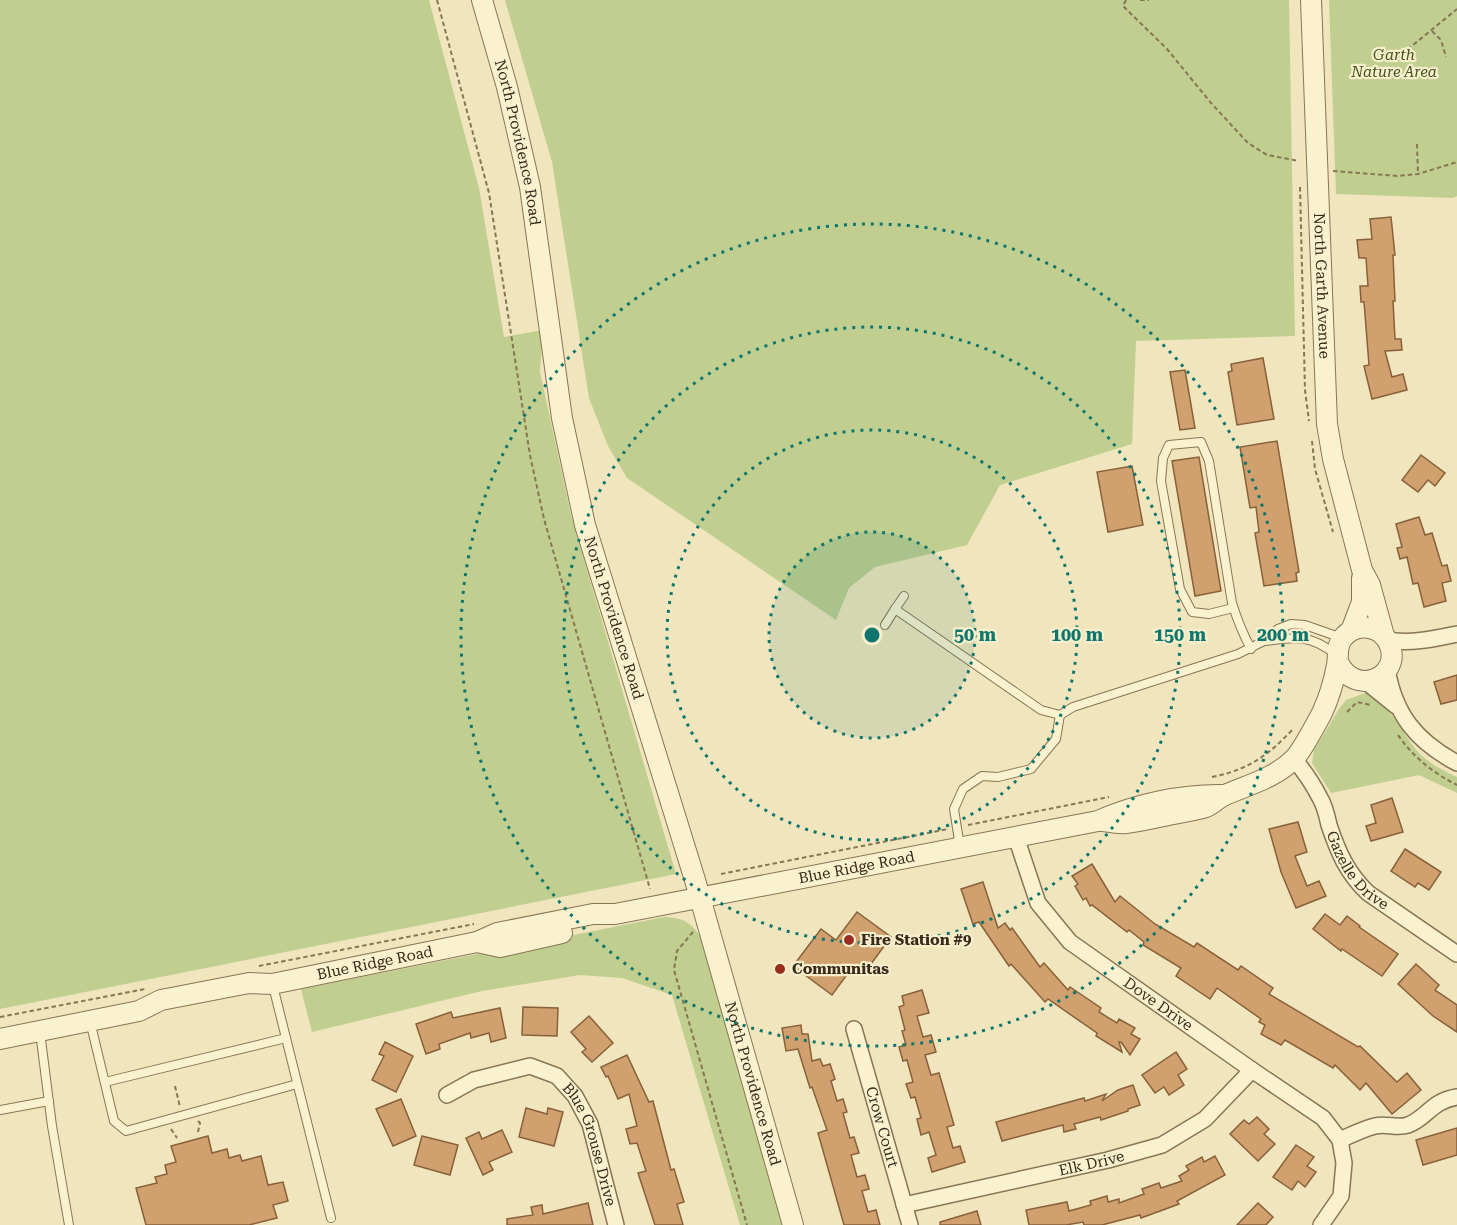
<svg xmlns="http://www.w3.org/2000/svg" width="1457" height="1225" font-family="'Roboto Serif',serif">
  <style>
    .green { fill: #c0ce90 }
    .building { fill: #d0a16f; stroke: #886039; stroke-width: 1.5 }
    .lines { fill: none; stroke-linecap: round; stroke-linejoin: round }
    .service-casing { stroke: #887555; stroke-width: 10 }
    .minor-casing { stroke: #887555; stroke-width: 18 }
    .tertiary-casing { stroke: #887555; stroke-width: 22 }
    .path { stroke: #887555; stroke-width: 2; stroke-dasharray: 4.5 3; stroke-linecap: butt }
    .service { stroke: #faf2cf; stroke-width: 8 }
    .minor { stroke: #faf2cf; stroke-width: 15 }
    .tertiary { stroke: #faf2cf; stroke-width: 20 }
    .ring { fill: none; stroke: #0f766e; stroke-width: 3; stroke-dasharray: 3 6 }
    .poi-dot { fill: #9a2d22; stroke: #f7efcc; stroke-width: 2 }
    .labels { text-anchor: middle; stroke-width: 4.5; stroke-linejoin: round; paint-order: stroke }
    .park-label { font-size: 15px; font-style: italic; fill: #425420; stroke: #f7efcc }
    .street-label { font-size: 15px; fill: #362b1a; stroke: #f7efcc }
    .poi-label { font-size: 15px; font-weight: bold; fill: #362b1a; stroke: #f7efcc; text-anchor: start }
    .centre { fill: #0f766e; stroke: #f7efcc; stroke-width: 3 }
    .ring-label { font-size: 18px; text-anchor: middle; font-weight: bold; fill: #0f766e; stroke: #f7efcc; stroke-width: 4.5; stroke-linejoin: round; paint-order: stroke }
  </style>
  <rect width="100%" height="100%" fill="#f0e5bc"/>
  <g class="green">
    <path d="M0,0H429L479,188L504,337L543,330L540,372L571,515L676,874L0,1009Z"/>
    <path d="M505,0H1289L1295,336L1136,341L1132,444L1000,485L967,545L875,567L849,588L836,620L627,478L608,446L589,398L552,162Z"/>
    <path d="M1329,0H1457V196L1453,198L1336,194Z"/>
    <path d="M1365,693C1386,695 1405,740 1421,755C1432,765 1444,771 1457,777V793L1419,775L1331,793L1312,763L1314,750L1339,709L1346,700Z"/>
    <path d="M664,917C682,918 690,921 700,936L783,1225H740L672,995L622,978L580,975L482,991L312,1032L301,989Z"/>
  </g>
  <g class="building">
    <path d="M1391,217L1395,255H1393L1395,301H1393L1395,339H1401L1402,350L1385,351L1392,377L1403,374L1407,390L1372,399L1364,366L1369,365L1364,302H1361L1360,286H1368L1366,258H1359L1357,240L1372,239L1370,219Z"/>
    <path d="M1263,358L1274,419L1237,425L1228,372L1232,371L1231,364Z"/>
    <path d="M1185,370L1195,428L1180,430L1170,372Z"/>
    <path d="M1277,441L1299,572L1296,573L1297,581L1264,586L1255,533L1259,532L1256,507L1250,508L1240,447Z"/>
    <path d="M1421,455L1445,473L1435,486L1428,480L1418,492L1402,480Z"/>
    <path d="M1199,457L1221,591L1195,596L1172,461Z"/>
    <path d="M1132,466L1143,525L1108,532L1097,472Z"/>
    <path d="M1419,517L1425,535L1432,533L1442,566L1447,565L1451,581L1442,583L1446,601L1424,607L1418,583L1413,584L1407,557L1400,559L1397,548L1402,547L1396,524Z"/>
    <path d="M1457,675V700L1441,704L1434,682Z"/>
    <path d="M1392,798L1403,832L1371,841L1366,826L1376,823L1371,805Z"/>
    <path d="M1298,822L1307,852L1295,856L1307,886L1319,881L1326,896L1296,908L1281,872L1269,829Z"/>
    <path d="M1405,849L1441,872L1429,890L1418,883L1415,887L1391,871Z"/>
    <path d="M1092,864L1115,902L1120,896L1155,924L1194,947L1197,943L1238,970L1241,966L1273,988L1269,994L1358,1047L1360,1046L1397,1082L1407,1073L1421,1090L1392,1114L1366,1083L1360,1090L1335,1065L1333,1068L1285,1040L1281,1045L1261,1034L1265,1025L1259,1022L1261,1019L1217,988L1210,999L1176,976L1181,968L1143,945L1144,942L1129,930L1127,932L1092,905L1090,906L1086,898L1083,900L1075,886L1078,884L1072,876Z"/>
    <path d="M983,882L998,928L1005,923L1010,930L1012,928L1040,967L1044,963L1068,990L1070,987L1101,1008L1099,1012L1117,1023L1119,1019L1135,1028L1131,1034L1140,1039L1130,1055L1121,1042H1119L1122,1052L1096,1036L1097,1033L1048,999L1045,1002L1011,964L1009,966L979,922L973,924L961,889Z"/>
    <path d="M857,912L891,937L865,972L854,965L832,995L793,966L821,929L836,940Z"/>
    <path d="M1325,914L1340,925L1347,916L1360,926L1359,927L1398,954L1382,976L1342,949L1341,951L1313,929Z"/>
    <path d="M1416,964L1439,985L1435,990L1457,1005V1032L1433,1016L1398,984Z"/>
    <path d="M922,990L929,1013L917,1016L923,1037L931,1035L936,1052L925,1055L931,1075L939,1073L954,1125L947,1127L953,1148L960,1146L965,1162L932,1172L928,1158L936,1155L929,1132L921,1135L917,1119L921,1118L915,1097L911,1098L906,1084L913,1082L907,1060L903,1061L899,1047L906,1045L902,1031L905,1030L899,1007L904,1005L902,996Z"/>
    <path d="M523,1007L558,1008L557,1036L522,1035Z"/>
    <path d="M500,1008L506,1038L491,1042L489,1033L471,1038L470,1033L439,1044L440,1049L426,1054L416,1024L451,1012L453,1018Z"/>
    <path d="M589,1016L613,1043L592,1062L582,1052L586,1049L571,1032Z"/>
    <path d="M801,1025L802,1034H808L812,1061L820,1059L823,1066L830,1064L835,1079L831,1081L837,1101L843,1099L847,1112L843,1113L850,1138L854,1137L859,1153L851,1155L857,1177L865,1175L869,1189L862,1191L868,1212L876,1210L880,1225H844L818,1133L827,1130L812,1087L810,1088L798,1049L786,1051L782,1028Z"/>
    <path d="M385,1042L413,1056L396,1092L372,1080L384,1056L379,1054Z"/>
    <path d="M1176,1052L1187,1069L1178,1075L1184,1085L1169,1095L1164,1087L1155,1093L1142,1075Z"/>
    <path d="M627,1055L649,1102L653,1101L671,1170L674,1169L684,1202L677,1204L683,1225H655L638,1173L646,1171L637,1143L630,1144L626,1129L637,1126L629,1094L618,1099L608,1076L606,1077L601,1067Z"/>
    <path d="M1133,1085L1140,1105L1128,1109V1111L1101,1120L1100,1117L1074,1124L1076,1129L1064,1132L1063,1125L1002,1141L996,1122L1084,1098L1085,1101L1106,1094L1102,1101L1118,1090Z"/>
    <path d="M401,1099L416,1136L393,1146L376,1109Z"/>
    <path d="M526,1108L547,1114L548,1108L563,1112L554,1146L519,1137Z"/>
    <path d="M1257,1117L1269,1129L1264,1134L1275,1144L1258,1161L1230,1134L1244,1120L1249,1124Z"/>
    <path d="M1457,1128V1155L1423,1165L1416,1140Z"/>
    <path d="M502,1130L512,1152L489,1162L493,1170L483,1175L466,1138L479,1132L482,1139Z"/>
    <path d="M208,1136L212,1153L227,1149L229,1158L240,1155L242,1161L261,1156L268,1185L283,1182L288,1201L273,1205L277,1218L249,1225H146L136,1188L157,1183L155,1177L167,1174L165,1165L176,1162L171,1146Z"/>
    <path d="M422,1136L458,1145L450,1175L414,1165Z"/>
    <path d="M1296,1145L1314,1157L1307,1166L1316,1172L1305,1187L1298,1181L1292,1190L1273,1177Z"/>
    <path d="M1215,1156L1225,1175L1177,1201L1179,1204L1141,1218L1140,1215L1102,1225H1084L1083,1222L1066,1225H1029L1026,1210L1067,1202L1069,1211L1091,1205L1090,1201L1107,1196L1108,1202L1119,1199V1203L1144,1194L1142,1189L1159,1183L1161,1188L1182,1181L1179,1176L1189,1170L1186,1166L1202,1157L1204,1162Z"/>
    <path d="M588,1203L593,1225H507V1219L533,1215L531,1207L542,1205L543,1214Z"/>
    <path d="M1258,1203L1273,1217L1266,1225H1237Z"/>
    <path d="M977,1211L981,1225H940V1222Z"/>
  </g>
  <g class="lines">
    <defs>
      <g id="service">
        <path d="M1233,608L1209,614L1192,612L1180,589L1161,481L1163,458L1169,445L1201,442L1209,461L1232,603C1237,619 1243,634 1251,649"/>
        <path d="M895,609L904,596"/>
        <path d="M885,625L895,609L1041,710L1060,715"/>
        <path d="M1265,641C1296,637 1310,634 1335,654"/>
        <path d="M960,847L954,809L963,789L982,776L998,777L1031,769L1056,739L1060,715L1073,707L1238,654L1264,641L1278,629L1291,624L1305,625L1342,638"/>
        <path d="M273,986L331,1218"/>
        <path d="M90,1021L114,1121L126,1131L297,1084"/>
        <path d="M40,1032L52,1126L69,1225"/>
        <path d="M105,1082L286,1038"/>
        <path d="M0,1110L49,1101"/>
      </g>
      <g id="minor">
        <path d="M1386,640C1411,644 1433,639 1457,634"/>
        <path d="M1387,669C1395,715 1416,741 1457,763"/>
        <path d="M1365,681L1396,706"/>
        <path id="s1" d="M1294,759C1304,771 1313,784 1320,798C1325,806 1327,816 1329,825C1338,852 1347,873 1368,893L1457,954"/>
        <path id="s2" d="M1016,837L1038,903L1070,942L1252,1070L1323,1118L1340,1140L1344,1163L1341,1196L1321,1225"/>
        <path id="s3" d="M854,1029L910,1225"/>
        <path id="s4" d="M447,1095L474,1080L530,1066L557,1076L575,1096L590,1124L616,1225"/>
        <path d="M1340,1140C1351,1135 1363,1129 1375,1126C1386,1123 1397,1129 1408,1125C1427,1118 1431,1101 1457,1097"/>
        <path id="s5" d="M904,1205L1108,1160L1162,1145L1205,1119L1252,1070"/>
      </g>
      <g id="tertiary">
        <path id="s6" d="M482,0L507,87L530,187L562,418L585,525L695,880L793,1225"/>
        <path id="s7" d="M1311,0L1327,424L1333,459L1362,570L1370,585L1384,636"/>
        <path d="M1351,631L1362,602V578"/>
        <path d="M1103,821C1110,822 1118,824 1126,823C1143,821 1162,816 1179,813C1188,811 1198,810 1206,807C1213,804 1218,798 1225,795C1248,785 1275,778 1294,759C1302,751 1316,724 1322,713C1329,698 1334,681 1337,665C1339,655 1336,647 1342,639C1355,621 1383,625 1390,646C1401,677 1355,698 1338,662"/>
        <path d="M477,942L500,947L562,933"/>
        <path id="s8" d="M0,1039L139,1011L161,1000L249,983L272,984L477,942L497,933L593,914H615L1098,821C1136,804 1182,794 1224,795"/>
      </g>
    </defs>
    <use href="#service" class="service-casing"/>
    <use href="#minor" class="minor-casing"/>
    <use href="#tertiary" class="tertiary-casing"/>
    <g class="path">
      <path d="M437,0L489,193L530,455L544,519L650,889"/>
      <path d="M1126,0L1123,6L1167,49L1211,103L1248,143L1267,155L1299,161"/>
      <path d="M1140,0H1149"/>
      <path d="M1432,31L1441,40L1446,57"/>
      <path d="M1396,59L1457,9"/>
      <path d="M1417,144L1418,174"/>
      <path d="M1333,171L1398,176L1418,174L1457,162"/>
      <path d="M1300,187L1305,390L1309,421"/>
      <path d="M1312,441L1315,469L1333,532"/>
      <path d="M1347,712L1357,702L1371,705"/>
      <path d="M1398,735C1414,758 1432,772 1457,785"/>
      <path d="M1212,777C1248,770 1269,755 1293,729"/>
      <path d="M968,825L1109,797"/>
      <path d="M721,874L948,829"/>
      <path d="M693,932L677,951L674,970L747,1225"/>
      <path d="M259,966L474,924"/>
      <path d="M0,1017L145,989"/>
      <path d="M175,1086L180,1107"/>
      <path d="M171,1129L177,1138"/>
      <path d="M198,1132L200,1123L198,1121"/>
    </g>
    <use href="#service" class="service"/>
    <use href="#minor" class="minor"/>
    <use href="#tertiary" class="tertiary"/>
  </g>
  <circle cx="872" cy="635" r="103" fill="#0f766e" fill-opacity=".12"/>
  <g class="ring">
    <circle cx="872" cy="635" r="103"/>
    <circle cx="872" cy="635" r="205"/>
    <circle cx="872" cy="635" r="308"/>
    <circle cx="872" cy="635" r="411"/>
  </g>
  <g class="poi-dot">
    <circle cx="849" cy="940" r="6"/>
    <circle cx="780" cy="969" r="6"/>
  </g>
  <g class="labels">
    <g class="park-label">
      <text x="1394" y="60">Garth<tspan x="1394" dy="17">Nature Area</tspan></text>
    </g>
    <g class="street-label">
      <text dy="5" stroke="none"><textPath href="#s6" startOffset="147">North Providence Road</textPath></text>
      <text dy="5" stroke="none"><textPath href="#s7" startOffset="286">North Garth Avenue</textPath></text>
      <text dy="5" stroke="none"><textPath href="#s6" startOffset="633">North Providence Road</textPath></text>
      <text dy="5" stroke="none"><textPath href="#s8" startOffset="876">Blue Ridge Road</textPath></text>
      <text dy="5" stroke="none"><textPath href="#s1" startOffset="130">Gazelle Drive</textPath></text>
      <text dy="5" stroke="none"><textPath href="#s8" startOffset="384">Blue Ridge Road</textPath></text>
      <text dy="5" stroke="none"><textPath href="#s2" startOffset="228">Dove Drive</textPath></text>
      <text dy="5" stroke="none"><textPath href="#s6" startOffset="1119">North Providence Road</textPath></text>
      <text dy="5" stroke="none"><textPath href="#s3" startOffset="102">Crow Court</textPath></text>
      <text dy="5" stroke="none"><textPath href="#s4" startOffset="195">Blue Grouse Drive</textPath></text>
      <text dy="5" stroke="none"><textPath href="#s5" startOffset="192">Elk Drive</textPath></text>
    </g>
    <g class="poi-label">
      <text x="861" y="945">Fire Station #9</text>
      <text x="792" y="974">Communitas</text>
    </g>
  </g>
  <circle cx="872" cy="635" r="9" class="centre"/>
  <g class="ring-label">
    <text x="975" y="641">50 m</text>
    <text x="1077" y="641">100 m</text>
    <text x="1180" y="641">150 m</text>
    <text x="1283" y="641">200 m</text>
  </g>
</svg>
